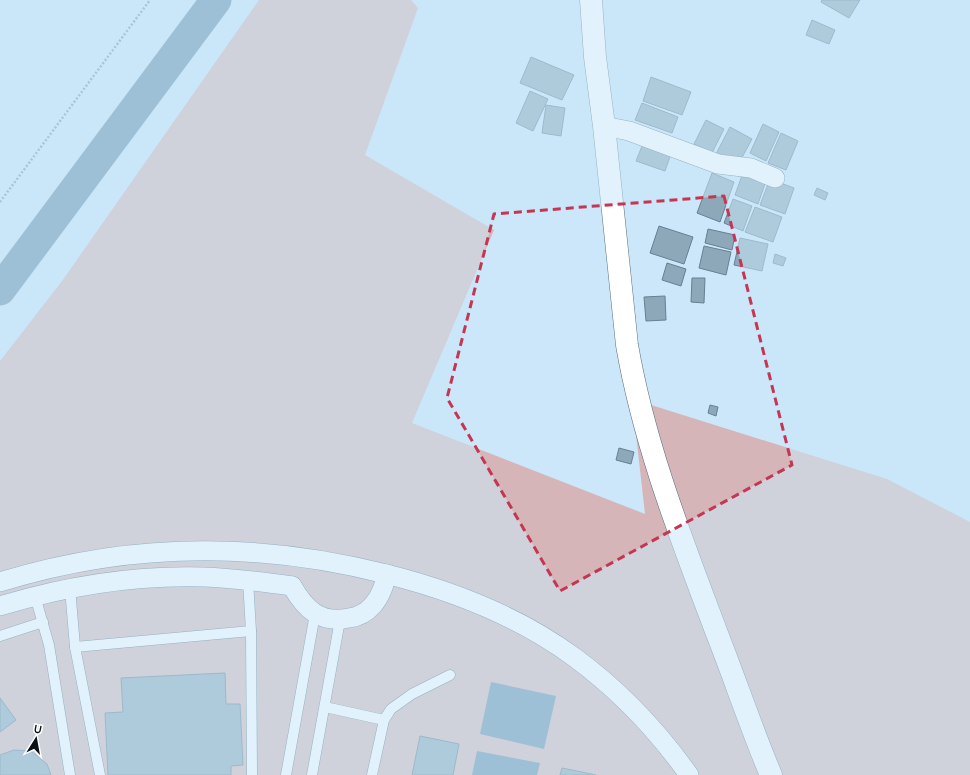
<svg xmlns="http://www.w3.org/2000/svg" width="970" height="775" font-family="Cabin,sans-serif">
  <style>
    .green { fill: #d5b5b7 }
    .water { fill: #6891ab }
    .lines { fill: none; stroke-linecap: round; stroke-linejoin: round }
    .river { stroke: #6891ab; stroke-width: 31 }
    .building { fill: #8da8b9; stroke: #678091 }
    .service-casing { stroke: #577080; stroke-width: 11 }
    .minor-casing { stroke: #577080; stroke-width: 20 }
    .tertiary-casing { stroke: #577080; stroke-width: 23 }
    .path { stroke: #8499a7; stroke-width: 2.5; stroke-dasharray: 2 2; stroke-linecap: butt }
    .service { stroke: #fff; stroke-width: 10 }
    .minor { stroke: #fff; stroke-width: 19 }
    .tertiary { stroke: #fff; stroke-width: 22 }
    .marked { fill: none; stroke: #c63652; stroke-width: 3; stroke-dasharray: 8 5; stroke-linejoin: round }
  </style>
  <rect width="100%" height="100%" fill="#cbe7f9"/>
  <path class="green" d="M259,0H411L418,8L365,155L494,230L412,423L645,514L632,399L887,479L970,522V775H0V361L62,281Z"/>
  <g class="water">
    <path d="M491,682L556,696L544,749L480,734Z"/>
    <path d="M477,751L540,763L537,775H472Z"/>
  </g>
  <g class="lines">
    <path class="river" d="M0,290L216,0"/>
  </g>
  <g class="building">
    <path d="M822,0H860L849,18L821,2Z"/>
    <path d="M812,20L835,30L829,44L806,35Z"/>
    <path d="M531,57L574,75L562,100L520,83Z"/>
    <path d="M651,77L691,92L682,115L643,101Z"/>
    <path d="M530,91L548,99L533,131L516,123Z"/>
    <path d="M642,103L678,117L672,133L635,120Z"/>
    <path d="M546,105L565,108L561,136L542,133Z"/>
    <path d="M706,120L724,129L712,153L694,144Z"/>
    <path d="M763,124L779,132L766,161L750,153Z"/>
    <path d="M730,127L752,139L738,165L716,154Z"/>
    <path d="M781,133L798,141L786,170L768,163Z"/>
    <path d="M644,141L672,151L665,171L636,161Z"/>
    <path d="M744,170L767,178L758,204L735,195Z"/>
    <path d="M712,173L734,182L720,222L697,213Z"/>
    <path d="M770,179L794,188L785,214L760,205Z"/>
    <path d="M817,188L828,193L825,200L814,195Z"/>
    <path d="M733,199L752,206L743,231L724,223Z"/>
    <path d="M755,207L782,217L773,242L745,232Z"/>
    <path d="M659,226L693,237L684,264L650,253Z"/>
    <path d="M708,229L735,235L732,250L705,243Z"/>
    <path d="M740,238L768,244L762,271L734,265Z"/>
    <path d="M704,246L731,252L726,275L699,268Z"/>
    <path d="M775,254L786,258L783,266L773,263Z"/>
    <path d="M667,263L686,269L681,286L662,280Z"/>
    <path d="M692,278H705L704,303L691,302Z"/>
    <path d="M665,296L666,320L646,321L644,297Z"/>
    <path d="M710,405L718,407L716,416L708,413Z"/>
    <path d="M619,448L634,452L631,464L616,460Z"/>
    <path d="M225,673L226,704H240L243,765L231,766V775H108L105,713L123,712L121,678Z"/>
    <path d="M0,698L16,720L0,732Z"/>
    <path d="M420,736L459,744L453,775H412Z"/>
    <path d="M14,750L31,751L47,764L51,775H0V755Z"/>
    <path d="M562,768L596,775H560Z"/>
  </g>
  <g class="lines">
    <defs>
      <g id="service">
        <path d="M248,580L251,631L252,775"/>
        <path d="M70,588L75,647L100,775"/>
        <path d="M35,596L49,645L70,775"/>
        <path d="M0,636L43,622"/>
        <path d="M75,647L251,631"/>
        <path d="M325,707L384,720"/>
        <path d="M286,775L315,614"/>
        <path d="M312,775L340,620"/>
        <path d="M372,775L384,720L391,709L412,694L450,675"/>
      </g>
      <g id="minor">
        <path d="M604,126L629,131L718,164L751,168L775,178"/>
        <path d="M0,582C129,542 256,541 386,574C454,591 518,616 574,657C619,690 657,730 689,775"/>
        <path d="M292,586C305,609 320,624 349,618C358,617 367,612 373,605C381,596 384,585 387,574"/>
        <path d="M0,606C66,586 135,575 204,577C233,578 263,582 292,586"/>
      </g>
      <path id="tertiary" d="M591,0L595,57L604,126L627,345C644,444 681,538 716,631C735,679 751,728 771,775"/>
    </defs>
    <use href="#service" class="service-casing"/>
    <use href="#minor" class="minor-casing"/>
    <use href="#tertiary" class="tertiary-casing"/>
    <path class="path" d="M0,202L150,0"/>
    <use href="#service" class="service"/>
    <use href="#minor" class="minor"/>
    <use href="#tertiary" class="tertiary"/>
  </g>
  <path d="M0 0H970V775H0ZM724,196L792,465L560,591L447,398L494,214Z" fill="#cbe7f9" fill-opacity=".55" fill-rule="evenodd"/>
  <path class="marked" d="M724,196L792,465L560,591L447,398L494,214Z"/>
  <g transform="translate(36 739) rotate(11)" stroke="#ffffff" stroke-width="3" paint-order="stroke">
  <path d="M0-3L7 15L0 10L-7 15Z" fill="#081218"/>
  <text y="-6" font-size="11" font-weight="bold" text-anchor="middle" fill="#081218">U</text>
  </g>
</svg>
